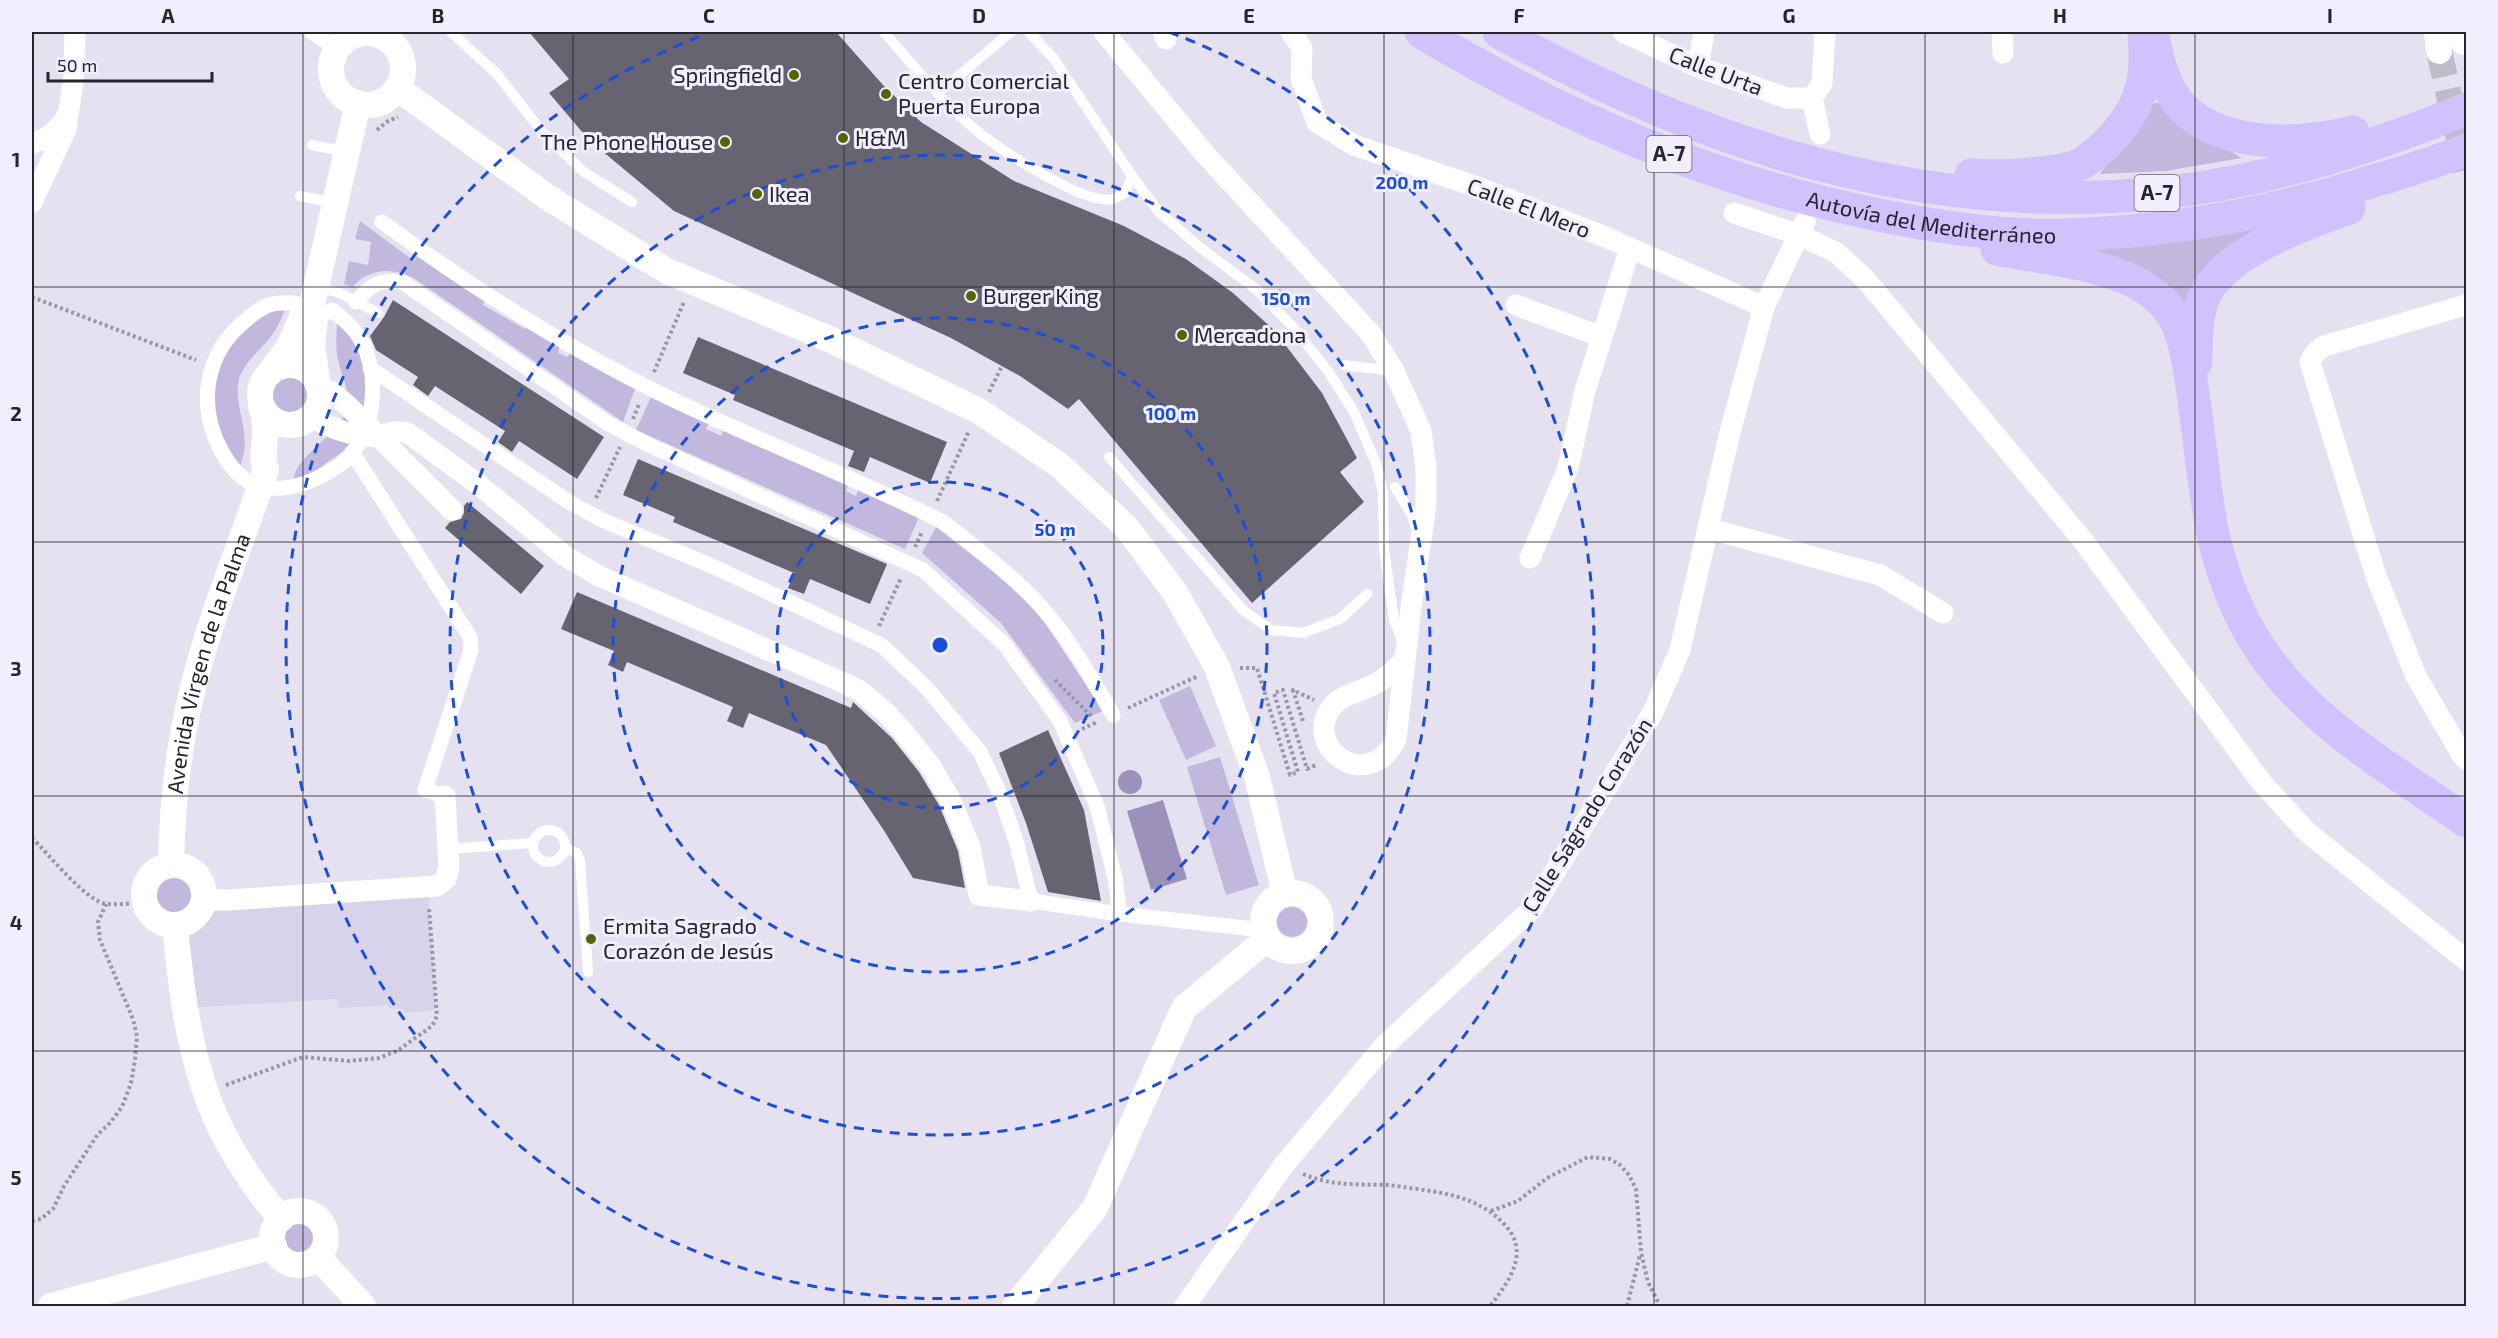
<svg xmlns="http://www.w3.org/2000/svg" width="2498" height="1338" font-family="'Exo 2',sans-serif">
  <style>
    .built { fill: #d8d3ea }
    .green { fill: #c2b8de }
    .water { fill: #9c91ba }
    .building { fill: #676472 }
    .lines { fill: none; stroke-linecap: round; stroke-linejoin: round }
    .tertiary-tunnel { stroke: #bfbbc9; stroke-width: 26; stroke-dasharray: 26 13; stroke-linecap: butt }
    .path { stroke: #9a97a3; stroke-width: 4; stroke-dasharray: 3 3; stroke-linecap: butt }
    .service { stroke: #fff; stroke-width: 10 }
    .pedestrian { stroke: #fff; stroke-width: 15 }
    .minor { stroke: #fff; stroke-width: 21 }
    .tertiary { stroke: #fff; stroke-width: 26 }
    .motorway { stroke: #d1c1fc; stroke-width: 33 }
    .grid { fill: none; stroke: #27252b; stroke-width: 1.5; stroke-opacity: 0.55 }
    .ring { fill: none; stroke: #1d4ed8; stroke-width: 3; stroke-dasharray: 10 8 }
    .poi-dot { fill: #576201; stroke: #f2eefe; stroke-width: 2 }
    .labels { text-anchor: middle; stroke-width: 6; stroke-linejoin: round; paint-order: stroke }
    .shield { fill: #f2eefe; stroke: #64616a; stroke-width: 1.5 }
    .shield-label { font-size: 21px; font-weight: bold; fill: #27252b }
    .street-label { font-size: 22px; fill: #27252b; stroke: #f2eefe }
    .poi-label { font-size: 22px; fill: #27252b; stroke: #f2eefe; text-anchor: start }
    .centre { fill: #1d4ed8; stroke: #f2eefe; stroke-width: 3 }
    .ring-label { font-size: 18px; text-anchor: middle; font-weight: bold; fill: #1d4ed8; stroke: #f2eefe; stroke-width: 6; stroke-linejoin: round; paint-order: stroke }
    .neatline { fill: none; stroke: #27252b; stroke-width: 2 }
    .grid-label { font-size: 20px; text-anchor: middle; font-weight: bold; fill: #27252b }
  </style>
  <rect width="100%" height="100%" fill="#e5e1f1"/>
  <path class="built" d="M428,887L436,1010L406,1013L402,1009H389L388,1005L339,1008L337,999L185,1008L183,924L190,921L201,908Z"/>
  <g class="green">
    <path d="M2161,102L2241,158L2166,171L2100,174L2147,105Z"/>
    <path d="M360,221L414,261L418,255L485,300L483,305L525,329L528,325L560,344L558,353L568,357L571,350L636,386L623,422L412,277C390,267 369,269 352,287L344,284L349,261L368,265L371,242L355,239Z"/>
    <path d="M2258,225L2261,238L2190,326L2090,255L2100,248Z"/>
    <path d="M286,306C282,318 277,329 269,339C259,351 243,364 239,379C232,408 254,432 240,466C191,413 214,324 286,306Z"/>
    <path d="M337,321C371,343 375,413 351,443C345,451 335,457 326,463C317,470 306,479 294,478C295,458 337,435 345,413C352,392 342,379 338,359C335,347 337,333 337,321Z"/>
    <circle cx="290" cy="394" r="18"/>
    <path d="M652,395L709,422L706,429L721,436L724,429L848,484L846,491L856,496L859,488L920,515L905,549L636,430Z"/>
    <path d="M936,527L1030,600L1103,711L1075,723L1001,623L922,553Z"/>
    <path d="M1190,686L1216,746L1186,760L1159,700Z"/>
    <path d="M1220,757L1259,885L1226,895L1187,767Z"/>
    <circle cx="174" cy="895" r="18"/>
    <circle cx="1292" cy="922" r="15"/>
    <circle cx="299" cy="1239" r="17"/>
  </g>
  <g class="water">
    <circle cx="1130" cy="782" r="12"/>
    <path d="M1163,800L1187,879L1151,890L1127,811Z"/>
  </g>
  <g class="building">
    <path d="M529,32H836L883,85L921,122L1014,181L1124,226L1186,259L1233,293L1274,330L1322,393L1357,458L1340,472L1364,502L1252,603L1079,399L1068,409L1020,376L951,338L674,211L589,140L549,93L569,79Z"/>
    <path d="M393,300L604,437L577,479L519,441L512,452L498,442L505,431L435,386L428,396L413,385L418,377L376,350L370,336L384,317Z"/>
    <path d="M698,337L947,442L930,483L870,457L864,472L848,466L854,451L733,400L735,395L683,373Z"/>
    <path d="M638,459L887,564L870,604L810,579L804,594L788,588L794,573L673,522L675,517L623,495Z"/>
    <path d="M467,502L544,566L521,594L445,528L450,522L461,519L464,513V506Z"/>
    <path d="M577,592L851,708L853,702L892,738L919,772L939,805L958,851L965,888L913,878L883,829L826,745L749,713L743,728L727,721L733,707L627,662L623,672L608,665L614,651L561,629Z"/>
    <path d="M1048,730L1084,810L1101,901L1048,892L1026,823L999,753Z"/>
  </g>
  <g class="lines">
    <path class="tertiary-tunnel" d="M2439,51L2466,170"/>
    <g class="path">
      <path d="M377,130L388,121L398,117"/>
      <path d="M32,297L196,360"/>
      <path d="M654,372L684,302"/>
      <path d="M989,392L1002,366"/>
      <path d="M633,419L639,404"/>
      <path d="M596,498L620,447"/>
      <path d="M937,501L969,431"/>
      <path d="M915,547L922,532"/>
      <path d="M879,626L901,578"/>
      <path d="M1240,668H1257L1290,775L1298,772L1274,693L1283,690L1307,769L1316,765"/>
      <path d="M1055,680L1092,717"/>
      <path d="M1128,708L1198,676"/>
      <path d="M1303,721L1293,690L1314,700"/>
      <path d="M1082,729L1097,722"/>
      <path d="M32,838C48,853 86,902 107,904C119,905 132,903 144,902"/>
      <path d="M226,1085L303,1057L349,1061L379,1058L397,1051L428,1029L432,1026L437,1016L429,908"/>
      <path d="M1303,1174C1331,1186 1356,1184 1385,1185C1395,1185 1406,1188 1417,1189C1451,1194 1481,1199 1505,1225C1531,1253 1508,1283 1490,1306"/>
      <path d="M1491,1211L1518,1201L1547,1178L1588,1157L1610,1159L1619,1164L1629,1175L1636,1189L1641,1252L1648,1282L1660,1306"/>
      <path d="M32,1221L41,1219L53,1209L64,1186L98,1134L110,1123L122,1107L131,1083L135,1060L137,1036L133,1019L100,940L98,922L106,904"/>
      <path d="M1627,1306L1640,1255"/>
    </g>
    <g class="service">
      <path d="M451,32L497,74L543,133L584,172L632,202"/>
      <path d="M884,32C915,67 945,106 982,135C1005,152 1085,206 1113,199C1116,198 1121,195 1125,193L1132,176"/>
      <path d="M1029,32L1054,59L1132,176L1159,212L1202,249L1256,289L1293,327L1328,371L1355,414L1377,466L1383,493L1384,550L1394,620L1403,643"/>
      <path d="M938,93L1011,32"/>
      <path d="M312,145L347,152"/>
      <path d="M300,196L335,203"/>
      <path d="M316,287L340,293L378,313"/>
      <path d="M1344,365L1394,371"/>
      <path d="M1109,457L1244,611L1271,630L1303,633L1340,619L1367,594"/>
      <path d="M1395,487L1412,515L1417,532"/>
      <circle cx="549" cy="846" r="16"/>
      <path d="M566,848L577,853L580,860L588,972"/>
      <path d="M448,849L533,843"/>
    </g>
    <g class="pedestrian">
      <path d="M312,32L337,49"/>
      <path d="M382,222C470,286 560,344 657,392C751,438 850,475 943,522C974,546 1007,571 1035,600C1066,633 1090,675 1113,715"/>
      <path d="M356,302C370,285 380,279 402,282L607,423L647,444L923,570L1005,645L1060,721L1097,806L1115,878L1120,914"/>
      <path d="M302,317L294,303C270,302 263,305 245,321C204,354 197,407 222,452C231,468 243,483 262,487C281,491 298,487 315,479C326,474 337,468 346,460C376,432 380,374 361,340C354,327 343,319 332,310L315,318"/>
      <path d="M370,368L569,502L602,520L712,566L881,645L925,686L980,752L999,792L1017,844L1031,901L1120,914L1263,930"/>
      <path d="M352,452L470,637L471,650L425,790L445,796"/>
    </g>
    <g class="minor">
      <path d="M1104,32L1204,153L1371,334L1394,371L1421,431L1426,468V505L1411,608L1396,739C1369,795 1302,748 1331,708C1343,692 1365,692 1380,681C1389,676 1397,667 1405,660"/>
      <path d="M1163,32L1166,39"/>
      <path d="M1291,32L1302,48L1301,79L1317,122L1354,145L1477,187L1603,236L1764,307"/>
      <path d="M1623,32L1698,67L1787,98H1812"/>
      <path d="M2002,32L2003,53"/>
      <path d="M1698,67L1704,32"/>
      <path d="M1820,134L1812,98L1822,83L1825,32"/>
      <path d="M32,143C46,140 59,130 66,117"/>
      <path d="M32,202L66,129L74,76L75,32"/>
      <path d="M1734,213L1800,235L1837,253L1866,280L2081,538L2262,783L2307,832L2466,960"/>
      <path d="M1516,305L1602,337"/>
      <path d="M2466,305L2324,346L2315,353L2310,362L2376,576L2416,676L2462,755L2466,759"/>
      <path d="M319,388L332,392L347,405L452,510"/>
      <path d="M311,416C327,427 355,438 375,436C387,435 395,429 408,433L479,485L565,556L599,576L844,683L860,691L885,712L902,730L930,765L950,799L970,847L979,895L1031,901"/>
      <path d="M1710,529L1880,575L1943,613"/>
      <path d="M1530,558L1568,468L1585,391L1630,248"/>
      <path d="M203,900H229L437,886L446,879L449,867L445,796"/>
      <path d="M1185,1306L1283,1166L1385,1045L1532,909L1653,712L1680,650L1730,432L1764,307L1805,222"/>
    </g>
    <g class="tertiary">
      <path d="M2437,32L2439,51"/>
      <path d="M2462,32L2464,42"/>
      <circle cx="367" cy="69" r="36"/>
      <path d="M397,88L547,197L667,271L829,339L979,411L1059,465L1127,528L1176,594L1217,667L1257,777L1285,894"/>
      <path d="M311,309L315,318L312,346L318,385"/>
      <circle cx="290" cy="395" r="30"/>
      <path d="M271,371L289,347L302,317L311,309L358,103"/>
      <path id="s1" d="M171,865C172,807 178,748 192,692C210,616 242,543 266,469C260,457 267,439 265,425C265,418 262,412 261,405"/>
      <circle cx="174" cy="895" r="30"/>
      <circle cx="1292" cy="922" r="29"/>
      <path d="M175,925C181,989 189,1055 214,1114C230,1151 255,1188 281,1219"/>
      <circle cx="299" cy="1238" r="27"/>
      <path d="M318,1257L363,1306"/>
      <path d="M51,1306L274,1246"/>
      <path d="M1015,1306L1095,1208L1184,1008L1267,939"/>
    </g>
    <g class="motorway">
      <path id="s2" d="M1421,32C1564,118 1720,184 1884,216C1943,228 2004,237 2065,235C2168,232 2269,214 2367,183C2401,173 2434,163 2466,150"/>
      <path d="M1499,32C1702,145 1923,217 2159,193C2264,183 2369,149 2466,109"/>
      <path d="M2154,40C2158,64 2165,88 2182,107C2224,149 2300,145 2353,132"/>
      <path d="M1971,175C1996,177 2063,175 2084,162C2106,148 2131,120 2139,95C2147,75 2145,52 2144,32"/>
      <path d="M1997,249C2041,258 2097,262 2137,283C2153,292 2168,305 2176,321C2187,345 2190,373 2194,400C2200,443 2204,487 2212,530C2220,567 2233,603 2252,636C2300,718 2390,768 2466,821"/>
      <path d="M2196,362C2196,342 2196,321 2202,302C2217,254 2305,224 2349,208"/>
    </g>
  </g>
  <path class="grid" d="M303,32V1306M573,32V1306M844,32V1306M1114,32V1306M1384,32V1306M1654,32V1306M1925,32V1306M2195,32V1306M32,287H2466M32,542H2466M32,796H2466M32,1051H2466"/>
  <g class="ring">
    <circle cx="940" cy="645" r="163"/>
    <circle cx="940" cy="645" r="327"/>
    <circle cx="940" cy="645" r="490"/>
    <path d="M1169 32A654 654 0 1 1 711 32"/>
  </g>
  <g class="poi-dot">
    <circle cx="794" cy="75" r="6"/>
    <circle cx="886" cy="94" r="6"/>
    <circle cx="843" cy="138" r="6"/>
    <circle cx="725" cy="142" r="6"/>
    <circle cx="757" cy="194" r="6"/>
    <circle cx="971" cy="296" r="6"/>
    <circle cx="1182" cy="335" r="6"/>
    <circle cx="591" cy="939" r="6"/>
  </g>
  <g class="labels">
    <g class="shield">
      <rect x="1646.5" y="136" width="45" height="36" rx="4.5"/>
      <rect x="2134.5" y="175" width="45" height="36" rx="4.5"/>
    </g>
    <g class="shield-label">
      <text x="1669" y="161">A-7</text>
      <text x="2157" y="200">A-7</text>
    </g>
    <g class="street-label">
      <text transform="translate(1716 71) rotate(21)" y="8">Calle Urta</text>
      <text transform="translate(1529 208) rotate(21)" y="8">Calle El Mero</text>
      <text dy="8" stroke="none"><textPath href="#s2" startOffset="548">Autovía del Mediterráneo</textPath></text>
      <text dy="8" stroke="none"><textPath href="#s1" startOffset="206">Avenida Virgen de la Palma</textPath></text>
      <text transform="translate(1587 815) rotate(-58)" y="8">Calle Sagrado Corazón</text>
    </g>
    <g class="poi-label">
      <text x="782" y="83" text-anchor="end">Springfield</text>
      <text x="898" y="89">Centro Comercial<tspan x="898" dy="25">Puerta Europa</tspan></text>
      <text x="855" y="146">H&amp;M</text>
      <text x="713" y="150" text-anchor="end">The Phone House</text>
      <text x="769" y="202">Ikea</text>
      <text x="983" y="304">Burger King</text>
      <text x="1194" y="343">Mercadona</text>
      <text x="603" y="934">Ermita Sagrado<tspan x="603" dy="25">Corazón de Jesús</tspan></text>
    </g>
  </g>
  <circle cx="940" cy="645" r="9" class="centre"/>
  <g class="ring-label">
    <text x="1402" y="189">200 m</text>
    <text x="1286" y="305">150 m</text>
    <text x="1171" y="420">100 m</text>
    <text x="1055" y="536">50 m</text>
  </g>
  <rect width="2498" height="1338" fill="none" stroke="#f2eefe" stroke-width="66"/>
  <path d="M48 72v9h164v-9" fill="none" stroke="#27252b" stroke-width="3"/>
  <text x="57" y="72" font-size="18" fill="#27252b" stroke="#f2eefe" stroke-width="4.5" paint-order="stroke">50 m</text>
  <rect x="33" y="33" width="2432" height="1272" class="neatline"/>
  <g class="grid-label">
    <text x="168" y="23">A</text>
    <text x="438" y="23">B</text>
    <text x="709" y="23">C</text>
    <text x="979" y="23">D</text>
    <text x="1249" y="23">E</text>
    <text x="1519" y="23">F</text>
    <text x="1789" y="23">G</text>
    <text x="2060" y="23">H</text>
    <text x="2330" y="23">I</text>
    <text x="16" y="167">1</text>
    <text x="16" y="421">2</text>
    <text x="16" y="676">3</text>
    <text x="16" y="930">4</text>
    <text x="16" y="1185">5</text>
  </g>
</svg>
